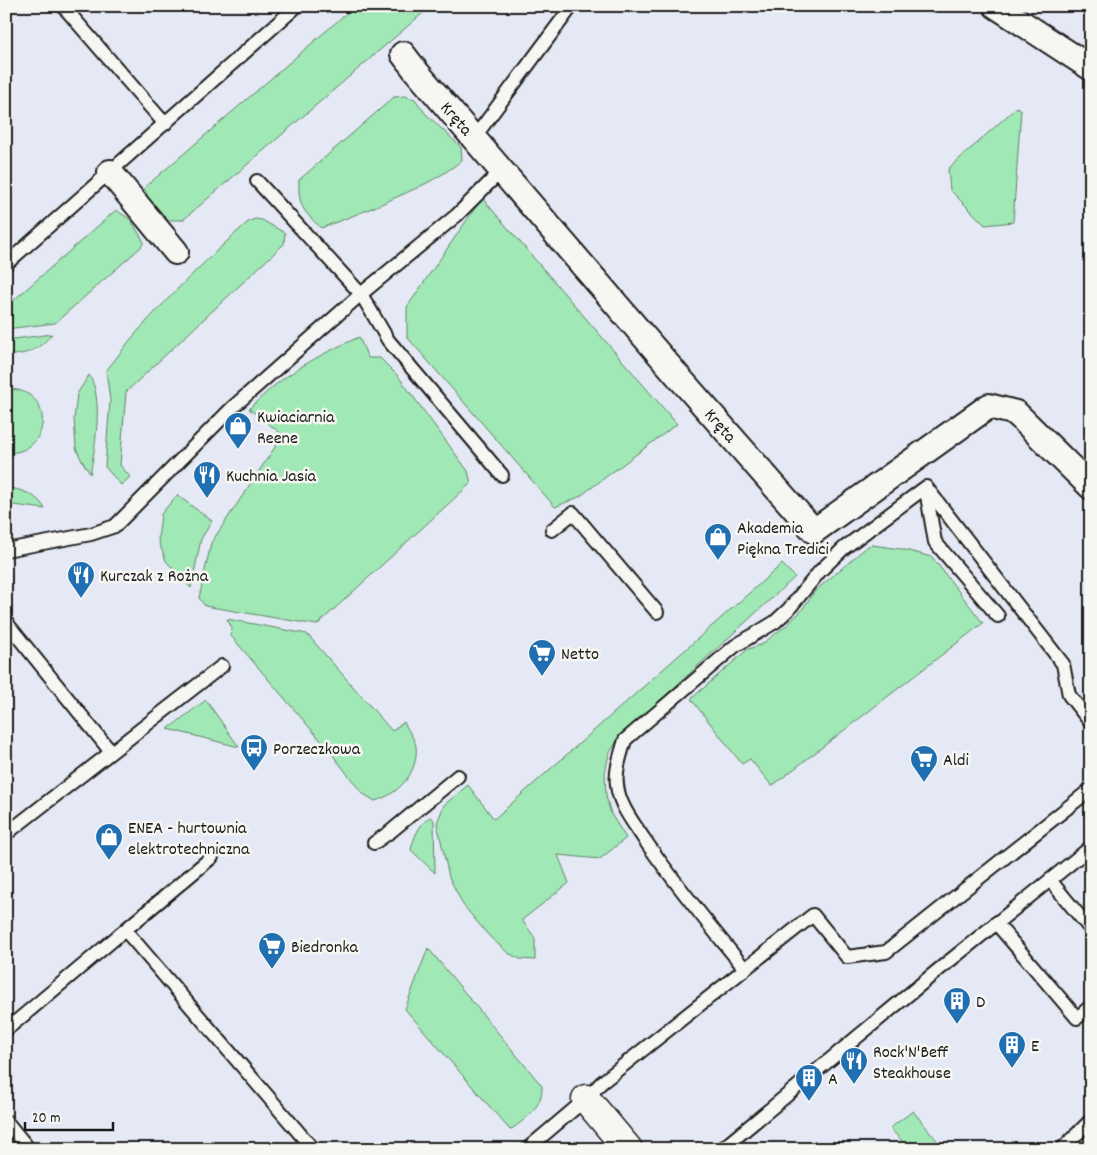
<svg xmlns="http://www.w3.org/2000/svg" width="1097" height="1155" font-family="Dekko,sans-serif">
  <style>
    .green { fill: #a0e8b5; stroke: #5e8268 }
    .lines { fill: none; stroke-linecap: round; stroke-linejoin: round }
    .service-casing { stroke: #1c1c1c; stroke-width: 16 }
    .minor-casing { stroke: #1c1c1c; stroke-width: 28 }
    .tertiary-casing { stroke: #1c1c1c; stroke-width: 31 }
    .service { stroke: #f6f6f2; stroke-width: 12 }
    .minor { stroke: #f6f6f2; stroke-width: 24 }
    .tertiary { stroke: #f6f6f2; stroke-width: 28 }
    .labels { text-anchor: middle; stroke-width: 5; stroke-linejoin: round; paint-order: stroke }
    .street-label { font-size: 18px; fill: #1c1c1c; stroke: #f6f6f2 }
    .poi-label { font-size: 18px; fill: #1c1c1c; stroke: #f6f6f2; text-anchor: start }
  </style>
  <rect width="100%" height="100%" fill="#e5e9f5"/>
  <filter id="ink" filterUnits="userSpaceOnUse"><feTurbulence type="fractalNoise" baseFrequency=".02" numOctaves="2"/><feDisplacementMap in="SourceGraphic" scale="10" xChannelSelector="R" yChannelSelector="G"/><feConvolveMatrix kernelMatrix="1 2 1 2 8 2 1 2 1" color-interpolation-filters="sRGB"/></filter>
  <g filter="url(#ink)">
    <g class="green">
      <path d="M355,6H431L183,220H168L149,200L144,188Z"/>
      <path d="M405,96L415,99L425,113L461,147L462,160C443,176 422,186 399,196C373,208 348,218 321,228C303,211 298,206 299,180L394,97Z"/>
      <path d="M1017,107L1021,110L1013,222L985,225L950,190L948,169Z"/>
      <path d="M482,198L677,424L579,497L555,507L407,337V307Z"/>
      <path d="M116,210L131,220L144,242L141,247L55,323L6,329V307Z"/>
      <path d="M255,219L262,220L285,233L284,244L126,392L120,465L130,477L121,485L105,467L110,400L106,371C117,358 126,344 137,332C172,293 209,257 248,222Z"/>
      <path d="M52,334C38,351 27,354 6,356V340Z"/>
      <path d="M359,337L368,358H380L398,376L468,471L471,483L317,625L205,606L199,598L211,543L283,435L249,409C283,374 315,357 359,337Z"/>
      <path d="M89,375C104,397 95,448 90,474L81,459L76,448L74,419L77,394Z"/>
      <path d="M6,389C55,387 54,454 6,453Z"/>
      <path d="M6,487C22,490 37,494 45,509L6,504Z"/>
      <path d="M177,495L212,521L201,539L191,588L166,561L158,540L161,514Z"/>
      <path d="M872,545L901,549L932,557L983,623L772,786L750,759L742,764L691,699L748,649L761,645L787,625L801,611L815,591L868,546Z"/>
      <path d="M782,564L795,577L618,739L609,754L605,773L606,796L611,814L626,838L600,859L558,855L569,883L522,920L535,938V960L520,959L508,953L489,936L463,905L449,877L437,823L444,805L468,785L494,819Z"/>
      <path d="M227,619L307,634L392,731L404,722C407,729 415,739 416,746C419,772 399,794 375,801L362,793L328,749L231,636L232,628Z"/>
      <path d="M206,700L239,747L168,729Z"/>
      <path d="M430,817L434,820L435,873L411,850C414,836 419,825 430,817Z"/>
      <path d="M428,948L542,1086C543,1107 525,1120 510,1130L405,1009Z"/>
      <path d="M913,1111L944,1149H909L890,1128Z"/>
    </g>
    <g class="lines">
      <defs>
        <g id="service">
          <path d="M63,6L165,124"/>
          <path d="M474,138L572,6"/>
          <path d="M257,181L361,294L388,340L502,475"/>
          <path d="M6,264L297,6"/>
          <path d="M926,490L935,542L998,616"/>
          <path d="M552,530L573,513L657,612"/>
          <path d="M6,550L91,534L115,526L233,407L361,294L457,215L502,170"/>
          <path d="M6,622L111,752"/>
          <path d="M6,834L222,666"/>
          <path d="M374,843L390,832L458,776"/>
          <path d="M1050,880L1091,930"/>
          <path d="M996,923L1077,1018L1091,1006"/>
          <path d="M125,930L212,857"/>
          <path d="M745,969C710,926 675,884 644,839C633,822 619,805 617,785C615,770 621,754 625,740L735,646L775,622L788,610L820,571L844,548L926,487L1063,664L1069,695L1091,723"/>
          <path d="M6,1030L125,930L313,1149"/>
          <path d="M6,1121L29,1149"/>
          <path d="M527,1149L586,1099L601,1083L813,915L847,957L886,952L1091,789"/>
          <path d="M722,1149L937,971L1091,847"/>
          <path d="M1062,1149L1091,1120"/>
        </g>
        <g id="minor">
          <path d="M996,6L1091,68"/>
          <path d="M403,54L416,71L677,375L814,531L989,406L1016,413L1091,487"/>
          <path d="M110,172L176,252"/>
        </g>
        <path id="tertiary" d="M586,1099L628,1149"/>
      </defs>
      <use href="#service" class="service-casing"/>
      <use href="#minor" class="minor-casing"/>
      <use href="#tertiary" class="tertiary-casing"/>
      <use href="#service" class="service"/>
      <use href="#minor" class="minor"/>
      <use href="#tertiary" class="tertiary"/>
    </g>
  </g>
  <defs>
    <symbol id="shop-pin" viewBox="-11 -11 22 30"><path d="M0 17L-7.5 6A9.5 9.5 0 1 1 7.5 6Z" fill="#1f6fb2" stroke="#f6f6f2"/><path d="M-5-2.5h2.3a2.7 3.5 0 0 1 5.4 0H5L5.5 6h-11ZM-1.5-2.5h3a1.5 2.3 0 0 0-3 0Z" fill="#fff"/></symbol>
    <symbol id="restaurant-pin" viewBox="-11 -11 22 30"><path d="M0 17L-7.5 6A9.5 9.5 0 1 1 7.5 6Z" fill="#1f6fb2" stroke="#f6f6f2"/><path d="M-5-6h1v4h1v-4h1v4h1v-4h1v5L-1.5 .5V6h-2V.5L-5-1ZM5-6V6H3V1.5H1.5Q1.5-4 5-6Z" fill="#fff"/></symbol>
    <symbol id="supermarket-pin" viewBox="-11 -11 22 30"><path d="M0 17L-7.5 6A9.5 9.5 0 1 1 7.5 6Z" fill="#1f6fb2" stroke="#f6f6f2"/><path d="M-6-5.5h2.5l.6 2H6L4.5 2H-2.5L-4.4-4H-6ZM-1.5 3.2a1.3 1.3 0 1 0 .1 0ZM3 3.2a1.3 1.3 0 1 0 .1 0Z" fill="#fff"/></symbol>
    <symbol id="bus-pin" viewBox="-11 -11 22 30"><path d="M0 17L-7.5 6A9.5 9.5 0 1 1 7.5 6Z" fill="#1f6fb2" stroke="#f6f6f2"/><path d="M-5-6H5V4H4V6H2V4H-2V6H-4V4H-5ZM-3.5-4V0h7V-4ZM-3.5 1.2v1.5H-2V1.2ZM2 1.2v1.5H3.5V1.2Z" fill="#fff"/></symbol>
    <symbol id="building-pin" viewBox="-11 -11 22 30"><path d="M0 17L-7.5 6A9.5 9.5 0 1 1 7.5 6Z" fill="#1f6fb2" stroke="#f6f6f2"/><path d="M-4-6H4V6H1V3H-1V6H-4ZM-2.5-4.3h1.7v1.8h-1.7ZM.8-4.3h1.7v1.8H.8ZM-2.5-1h1.7V.8h-1.7ZM.8-1h1.7V.8H.8Z" fill="#fff"/></symbol>
  </defs>
  <g fill-rule="evenodd">
    <use href="#shop-pin" x="222" y="410" width="32" height="43"/>
    <use href="#restaurant-pin" x="191" y="459" width="32" height="43"/>
    <use href="#shop-pin" x="702" y="521" width="32" height="43"/>
    <use href="#restaurant-pin" x="65" y="559" width="32" height="43"/>
    <use href="#supermarket-pin" x="526" y="637" width="32" height="43"/>
    <use href="#bus-pin" x="238" y="732" width="32" height="43"/>
    <use href="#supermarket-pin" x="908" y="743" width="32" height="43"/>
    <use href="#shop-pin" x="93" y="821" width="32" height="43"/>
    <use href="#supermarket-pin" x="256" y="930" width="32" height="43"/>
    <use href="#building-pin" x="941" y="985" width="32" height="43"/>
    <use href="#building-pin" x="996" y="1029" width="32" height="43"/>
    <use href="#restaurant-pin" x="838" y="1045" width="32" height="43"/>
    <use href="#building-pin" x="793" y="1062" width="32" height="43"/>
  </g>
  <g class="labels">
    <g class="street-label">
      <text transform="translate(457 118) rotate(49)" y="6">Kręta</text>
      <text transform="translate(721 425) rotate(49)" y="6">Kręta</text>
    </g>
    <g class="poi-label">
      <text x="257" y="422">Kwiaciarnia<tspan x="257" dy="21">Reene</tspan></text>
      <text x="226" y="481">Kuchnia Jasia</text>
      <text x="737" y="533">Akademia<tspan x="737" dy="21">Piękna Tredici</tspan></text>
      <text x="100" y="581">Kurczak z Rożna</text>
      <text x="561" y="659">Netto</text>
      <text x="273" y="754">Porzeczkowa</text>
      <text x="943" y="765">Aldi</text>
      <text x="128" y="833">ENEA - hurtownia<tspan x="128" dy="21">elektrotechniczna</tspan></text>
      <text x="291" y="952">Biedronka</text>
      <text x="976" y="1007">D</text>
      <text x="1031" y="1051">E</text>
      <text x="873" y="1057">Rock'N'Beff<tspan x="873" dy="21">Steakhouse</tspan></text>
      <text x="828" y="1084">A</text>
    </g>
  </g>
  <rect width="1097" height="1155" fill="none" stroke="#f6f6f2" stroke-width="25"/>
  <rect x="12" y="12" width="1072" height="1130" fill="none" stroke="#1c1c1c" stroke-width="2" filter="url(#ink)"/>
  <path d="M25 1122v8h88v-8" fill="none" stroke="#1c1c1c" stroke-width="2.5"/>
  <text x="32" y="1122" font-size="15" fill="#1c1c1c" stroke="#f6f6f2" stroke-width="4" paint-order="stroke">20 m</text>
</svg>
